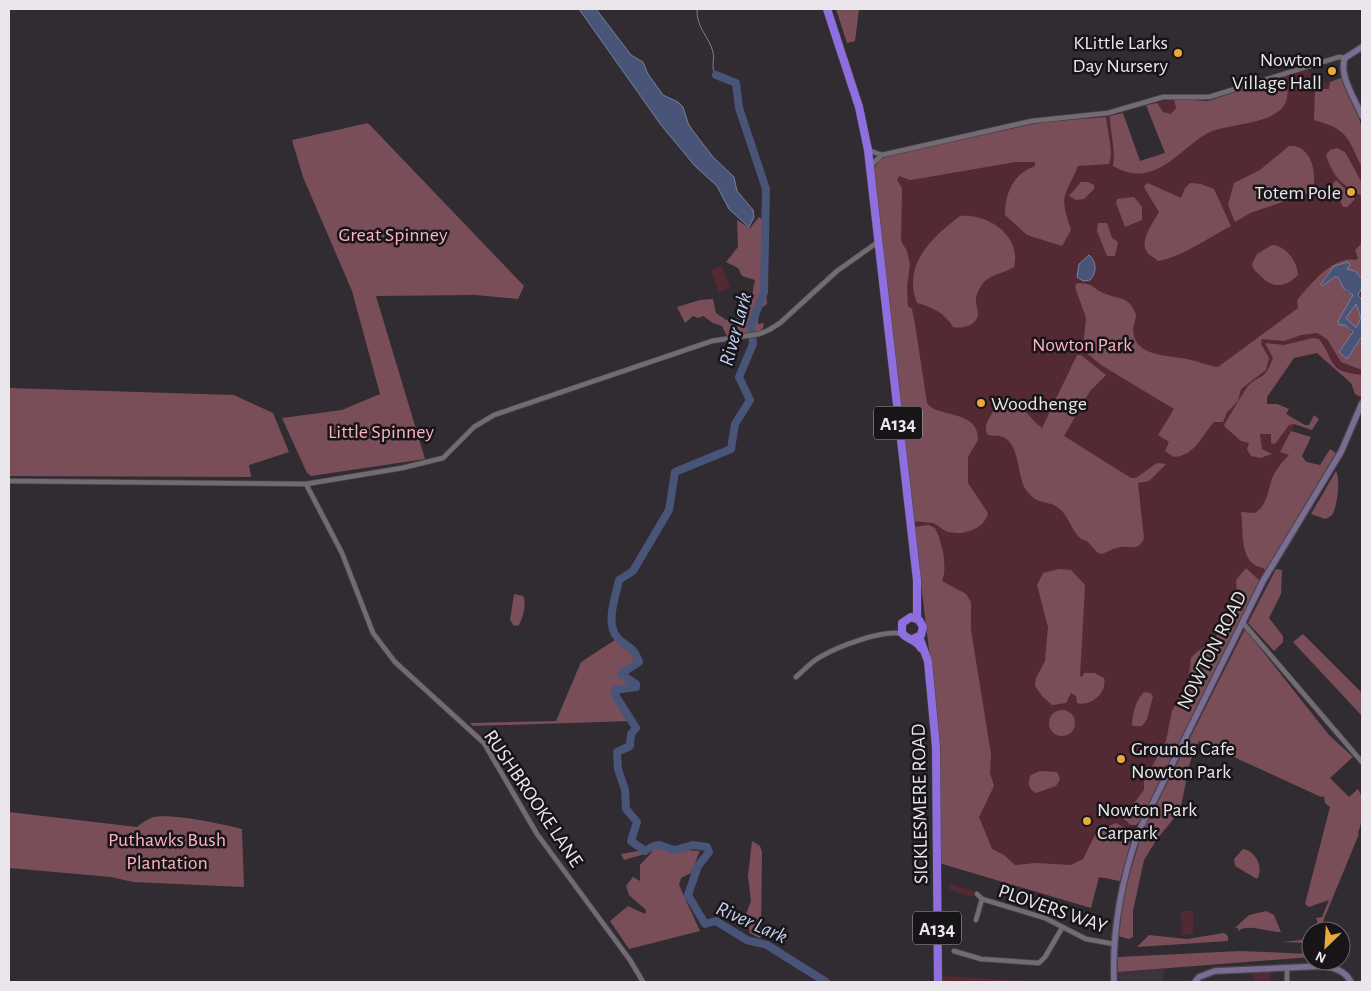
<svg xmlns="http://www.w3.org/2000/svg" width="1371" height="991" font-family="'Alegreya Sans',sans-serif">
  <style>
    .built { fill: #3c333f }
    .green { fill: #532a34 }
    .forest { fill: #7a4e58 }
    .water { fill: #495479; stroke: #79809b; fill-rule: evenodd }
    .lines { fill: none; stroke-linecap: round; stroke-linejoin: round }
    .stream { stroke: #79809b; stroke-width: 1 }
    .river { stroke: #495479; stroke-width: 8 }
    .street-casing { stroke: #4b464c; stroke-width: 6 }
    .secondary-casing { stroke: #4b464c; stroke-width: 8 }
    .highway-casing { stroke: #4b464c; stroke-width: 9 }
    .street { stroke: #726b74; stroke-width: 4.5 }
    .secondary { stroke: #7b6c94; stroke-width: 5.5 }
    .highway { stroke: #8f6edf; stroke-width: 8 }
    .poi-dot { fill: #eca93b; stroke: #171518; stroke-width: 2 }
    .labels { text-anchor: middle; stroke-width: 5; stroke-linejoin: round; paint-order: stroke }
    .shield { fill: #171518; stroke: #aba7ac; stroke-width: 1 }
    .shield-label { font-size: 19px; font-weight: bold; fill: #eae6eb }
    .poi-label { font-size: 20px; fill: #eae6eb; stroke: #171518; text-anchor: end }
    .park-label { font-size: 20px; fill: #feb1c2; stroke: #171518 }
    .street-label { font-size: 20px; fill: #eae6eb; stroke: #171518 }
    .water-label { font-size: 21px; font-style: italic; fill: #c2cef4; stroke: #171518 }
  </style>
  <rect width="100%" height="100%" fill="#312b32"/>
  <path class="built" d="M1164,969L1163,982H1119L1118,972Z"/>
  <g class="green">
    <path d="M1307,67L1315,83L1329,82L1343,77L1362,127L1361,397L1355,394L1351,383L1316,353L1293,358L1267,397V404H1277L1289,409L1286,414L1297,421L1280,452L1328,469L1260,581L1140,821L1136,825H1131L1128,830C1137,841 1123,868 1120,881L1099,877L1091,908L939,863L931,666L874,167L890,155L1012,128L1110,116L1123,113L1140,161L1165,153L1146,105L1174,99L1208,101L1258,85Z"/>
    <path d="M722,266L730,288L718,292L711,270Z"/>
    <path d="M949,884L974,891L973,897L950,890Z"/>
    <path d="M1181,911H1193V934L1182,935Z"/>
    <path d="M1252,969H1270L1271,982H1254Z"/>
    <path d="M943,976L1042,982H942Z"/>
  </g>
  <g class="forest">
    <path d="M836,9H859L855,41L847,43Z"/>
    <path d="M1284,76C1304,129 1233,119 1206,134C1175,153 1154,189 1113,166C1116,150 1110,133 1110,116L1123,113L1140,161L1165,153L1146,105L1157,103L1163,112L1171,114L1176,108L1174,99L1208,101Z"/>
    <path d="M1343,77L1362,127V168C1348,138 1348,129 1314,120L1315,89H1329L1330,82Z"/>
    <path d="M1106,117C1107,132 1114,150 1109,164L1078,166C1064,199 1059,194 1071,230L1062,246L1027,235L1005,215C1005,193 1013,174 1035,166V162H1015L917,179L910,180L899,176L897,180L902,188L901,241L907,251L910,264L907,287L908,306L912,309L915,324L927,403C936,418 979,409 978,440L968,457V483L988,513C985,529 962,537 946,531C941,529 938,525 933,523C926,522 919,522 913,521L874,167L881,159L890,155L1043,122Z"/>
    <path d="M368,123L524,286L518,299L475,295L376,296L425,459L311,476L307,473L282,418L342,410L380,394L352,291L303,177L292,140Z"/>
    <path d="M1289,146C1312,144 1318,175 1312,192L1250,213L1235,222L1228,205L1234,183L1260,170Z"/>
    <path d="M1337,148L1345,152L1362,183V196C1344,186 1333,178 1326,155L1330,150Z"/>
    <path d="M1336,180L1355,199L1347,207H1343L1332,185Z"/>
    <path d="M1081,182H1088L1094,185V189L1084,199L1076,200L1069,196Z"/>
    <path d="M1148,183L1181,198L1185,188L1190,183L1201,184L1214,189L1231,226C1208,238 1182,257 1158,261C1154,257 1148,255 1146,250C1140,240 1154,221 1159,212L1145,189L1144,186Z"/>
    <path d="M1134,197L1142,207V220L1125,227L1116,203L1117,199Z"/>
    <path d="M960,216C988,213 1022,236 1014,267C1005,273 992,274 985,281C981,284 977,293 976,298C975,303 978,309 978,314C977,326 962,329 953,327C945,313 932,307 917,303C902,265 932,237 960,216Z"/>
    <path d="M759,217L763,220L768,286L766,293L767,304L759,309L758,324L764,323L763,328L757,333L727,336L722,326L713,323L703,316L698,318L693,316L685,323L677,307L700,300L713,299L716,313L726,320C753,318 750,301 755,280L742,276L738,268L726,262L738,247L737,220L750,228Z"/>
    <path d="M1098,223H1107L1112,238L1118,242L1115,256H1107L1097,231Z"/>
    <path d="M1362,243V279L1353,270H1346L1347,263C1335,265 1327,273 1321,284L1322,286L1335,277L1339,278L1346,292L1353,295L1338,321L1339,325H1345L1353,334L1340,352L1362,336V370L1341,362L1327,339L1317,333L1301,335L1284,341L1262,339L1261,344L1269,358L1266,370L1241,389L1238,401L1227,412L1223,422H1214C1201,436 1196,455 1174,457L1165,451L1169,442L1158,435L1174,409L1101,365L1083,350L1086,318L1075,287L1077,283C1097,284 1090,288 1106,294C1120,300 1128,295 1136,314C1136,320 1133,325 1133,330C1134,357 1168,355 1187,359C1198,361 1208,366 1218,367L1298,308L1297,300C1310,285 1333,255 1356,260L1358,258L1355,250Z"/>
    <path d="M1272,245C1285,245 1298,262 1298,275C1287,287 1272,289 1262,277C1257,272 1253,271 1252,264L1257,254Z"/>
    <path d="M1355,304L1358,306L1361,318L1356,328L1346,318Z"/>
    <path d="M1313,338L1319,339C1337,363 1326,371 1362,375L1361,397L1355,394L1351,383L1317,353L1294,358L1267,397V404H1277L1289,409L1286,414L1305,425H1309L1314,415L1319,419L1312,430L1294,424L1289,425L1275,444L1271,443V434H1260L1262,449L1272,454L1260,458L1251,456L1247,449L1249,443L1241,441L1224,426C1226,421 1245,390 1248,386C1263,372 1264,382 1273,358L1265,343L1284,345Z"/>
    <path d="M1077,355H1081L1106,375L1090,391L1064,436L1131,478H1136L1157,463L1166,464L1149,481L1138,483L1144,538C1139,553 1128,544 1117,548C1112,549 1107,552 1102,554L1098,553L1087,541C1074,539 1071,520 1061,510C1049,498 1039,508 1026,490C1016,476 1021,441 1000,436C996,435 992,436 988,435C984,429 986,423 990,417C1010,378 1024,416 1042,428Z"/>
    <path d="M9,388L234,395L273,413L289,452L249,465L251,477L9,476Z"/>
    <path d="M1291,431L1311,437L1302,456L1306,462L1320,465L1330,449L1336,453L1265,572L1264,568C1238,565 1244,530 1241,512L1255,513C1267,505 1267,494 1271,482C1273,472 1283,461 1289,455L1280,452Z"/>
    <path d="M1336,471C1341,478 1337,508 1332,515C1330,517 1327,518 1325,519L1311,514Z"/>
    <path d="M929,525L935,528C942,541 948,568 942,581L966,594L971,602V630L991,754L990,773L994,786L979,817L992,849L1004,855L1015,865L1036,863L1071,865L1083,859L1097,831L1116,823L1130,831V845L1120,881L1099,877L1091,908L939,863L931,666L914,527Z"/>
    <path d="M1246,568L1260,581L1140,821L1136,825H1131L1115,812L1118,808L1131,807L1144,790V781L1166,741L1172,711L1188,684L1191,658C1197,651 1205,647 1212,640C1228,626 1239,602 1236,580Z"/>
    <path d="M1059,569L1071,570L1085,585L1080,676L1082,677L1084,673H1095L1104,678C1108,693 1090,707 1077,703L1076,696L1071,693L1066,703L1052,705L1042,696L1035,686L1036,678L1045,661L1048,627L1037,585L1043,573Z"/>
    <path d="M1276,569L1282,570L1281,594L1269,618L1283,636V642L1274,651L1248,623Z"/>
    <path d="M514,594L523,596C527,604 523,617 519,625L514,626L510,620Z"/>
    <path d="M1245,629L1329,735L1353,757L1330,778L1349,797L1358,789C1366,801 1363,820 1358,833L1359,834L1319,931H1311V943L1283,942L1301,940L1313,928L1315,929L1318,924L1316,918L1322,917L1329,900L1309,907L1305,904L1330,807L1325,803L1324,796L1321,797L1199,741L1190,762L1180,811L1157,839L1144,860L1133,911V937L1129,939L1118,936L1124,893L1142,833Z"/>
    <path d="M1303,634L1362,693V716L1293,642Z"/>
    <path d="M618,638L637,655L636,659L622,671L623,676L630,681L633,686L616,688L612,693L622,710L632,721L473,726L470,723L556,721L581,662Z"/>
    <path d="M1144,692L1150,693L1153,696L1147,719L1142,726H1132C1132,714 1136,700 1144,692Z"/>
    <circle cx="1062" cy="723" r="13"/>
    <path d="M1040,771L1057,772L1060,779L1056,786L1036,793C1028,789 1027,782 1031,775Z"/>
    <path d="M9,812L137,827C142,823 147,819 154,817C172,813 223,824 242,829L244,887L133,882L111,877L9,868Z"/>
    <path d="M752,841L760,846L762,852L761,937L759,938L750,933L746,914L751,901L748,876Z"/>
    <path d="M655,848L700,851L691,873L681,878L679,885L700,931L629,949L610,921L628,906L645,914L646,910L629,895L626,886L633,877L640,881V865L652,852V850H648V853L624,860L621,854Z"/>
    <path d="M1243,849C1256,851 1264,868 1257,879L1235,866L1234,859Z"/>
    <path d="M1266,911L1274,915L1281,932C1268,932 1247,923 1238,931V928H1235L1249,915Z"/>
    <path d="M1224,933L1228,936V941L1137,947L1149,935L1187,939Z"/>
    <path d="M1240,951L1311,954V957L1118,972V957Z"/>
  </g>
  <g class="water">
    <path d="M579,9H596L631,55L643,62L648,74L663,95L678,102L683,107L688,123L693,131L713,157L734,177L737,191L753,210L754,217L749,227L729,209L717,186L695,166L661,125Z"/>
    <path d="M1089,255C1097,262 1097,272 1090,280L1083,281L1077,277L1079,264Z"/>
    <path d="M1348,262L1350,265L1347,269L1355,271L1362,279V288L1358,295L1362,300V336L1347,359L1339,352L1353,332L1345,325H1339L1338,321L1353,295L1344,289L1338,277H1335L1322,286L1321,284L1334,266ZM1356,304L1361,318L1356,328L1346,318Z"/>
  </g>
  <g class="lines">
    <path class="stream" d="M697,9C696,28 709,36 713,52C715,61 710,67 716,75"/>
    <path class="river" d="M716,75L736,83L739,108L766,189L764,292L751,325L753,344L739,377L750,400L735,424L731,449L675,472L669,510L633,571L619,580C616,595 605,623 617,637C627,649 632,643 639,662L621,674L636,684V687L615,690V695L636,728L631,734L630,746L617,752L618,769L625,790L626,809L637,822L631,841L645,851C661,840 660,847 675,850L693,845L707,847L709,852L698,866L688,895L705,924L716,921L747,940L767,945L826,982"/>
    <defs>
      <g id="street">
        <path d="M868,150L882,155L1032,121L1108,113L1163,97H1209L1339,57L1345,58"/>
        <path d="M870,166L882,155"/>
        <path d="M9,481L306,484L402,468L443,458L474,427L494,415L712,341L759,334L769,330L780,323L837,271L878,242"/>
        <path d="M306,484L342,553L373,633L395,662L484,743L537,834L630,960L643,982"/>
        <path d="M1243,623L1362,762"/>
        <path d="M796,677C803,671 811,662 820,657C837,647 883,629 902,634"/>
        <path d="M977,894L982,899L1045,918L1086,939L1114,944"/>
        <path d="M976,920L982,899"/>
        <path d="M954,951L981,959L1039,963L1045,957L1062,928"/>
        <path d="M1287,968V982"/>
      </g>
      <g id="secondary">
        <path d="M1362,47L1345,58C1338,75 1356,101 1362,116"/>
        <path d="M1114,982C1112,930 1121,882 1138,833L1263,581L1341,452L1362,403"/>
        <path d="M1195,982L1199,977L1215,971L1325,966C1336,968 1346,972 1351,982"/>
      </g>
      <g id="highway">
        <path d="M827,9L859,107L868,150L917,580V618"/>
        <path d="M919,637L928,661L936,747L938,982"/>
        <path d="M913,639L921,635L923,627L919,620L911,617L902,623V633C907,640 916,639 921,648"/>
      </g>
    </defs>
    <use href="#street" class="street-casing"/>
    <use href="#secondary" class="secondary-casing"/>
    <use href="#highway" class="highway-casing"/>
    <use href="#street" class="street"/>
    <use href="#secondary" class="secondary"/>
    <use href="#highway" class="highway"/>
  </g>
  <g class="poi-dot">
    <circle cx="1178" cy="53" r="5"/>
    <circle cx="1332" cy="71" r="5"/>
    <circle cx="1351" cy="192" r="5"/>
    <circle cx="981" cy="403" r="5"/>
    <circle cx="1121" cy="759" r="5"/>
    <circle cx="1087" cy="821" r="5"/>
  </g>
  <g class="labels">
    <g class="shield">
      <rect x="874" y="406.5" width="48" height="33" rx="4"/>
      <rect x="913" y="911.5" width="48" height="33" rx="4"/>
    </g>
    <g class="shield-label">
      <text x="898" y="430">A134</text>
      <text x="937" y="935">A134</text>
    </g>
    <g class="poi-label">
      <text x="1168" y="49">KLittle Larks<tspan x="1168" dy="23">Day Nursery</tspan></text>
      <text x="1322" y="66">Nowton<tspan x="1322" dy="23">Village Hall</tspan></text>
      <text x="1341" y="199">Totem Pole</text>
      <text x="991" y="410" text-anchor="start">Woodhenge</text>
      <text x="1131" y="755" text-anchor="start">Grounds Cafe<tspan x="1131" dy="23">Nowton Park</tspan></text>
      <text x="1097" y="816" text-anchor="start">Nowton Park<tspan x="1097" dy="23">Carpark</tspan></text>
    </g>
    <g class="park-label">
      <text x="393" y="241">Great Spinney</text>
      <text x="1082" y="351">Nowton Park</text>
      <text x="381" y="438">Little Spinney</text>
      <text x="167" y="846">Puthawks Bush<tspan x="167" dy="23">Plantation</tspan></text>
    </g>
    <g class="street-label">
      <text transform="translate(1211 650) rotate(-63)" y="7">NOWTON ROAD</text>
      <text transform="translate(534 798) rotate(56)" y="7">RUSHBROOKE LANE</text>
      <text transform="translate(919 804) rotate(-91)" y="7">SICKLESMERE ROAD</text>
      <text transform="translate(1053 908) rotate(19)" y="7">PLOVERS WAY</text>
    </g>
    <g class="water-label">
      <text transform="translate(735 329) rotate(-75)" y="7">River Lark</text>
      <text transform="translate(752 922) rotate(24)" y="7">River Lark</text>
    </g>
  </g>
  <rect width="1371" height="991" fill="none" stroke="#eae6eb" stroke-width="20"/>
  <g transform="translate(1326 946) rotate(205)"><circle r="24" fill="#171518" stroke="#6b696c"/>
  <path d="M0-4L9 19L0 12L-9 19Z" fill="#eca93b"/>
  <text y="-8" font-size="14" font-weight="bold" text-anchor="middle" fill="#eae6eb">N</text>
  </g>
</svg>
